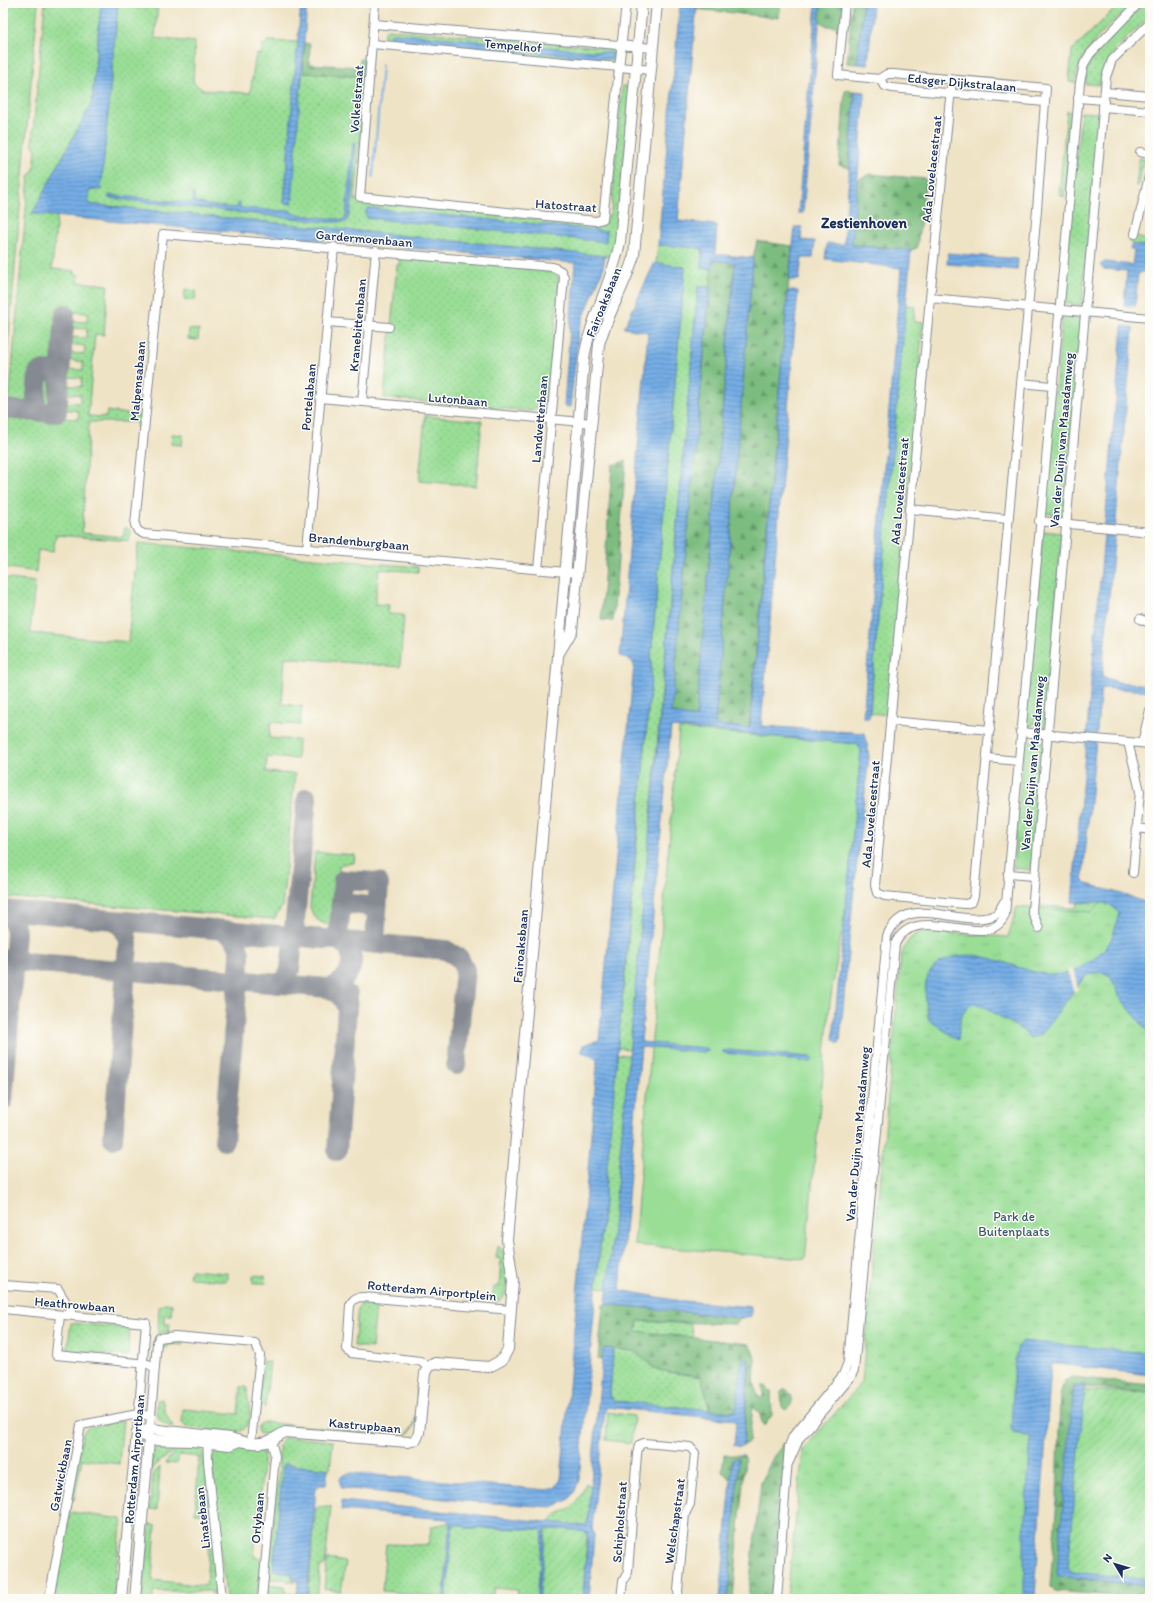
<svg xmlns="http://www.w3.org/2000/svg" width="1153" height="1602" font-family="Itim,sans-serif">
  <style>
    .grass { fill: url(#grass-dots); stroke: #5a867a; fill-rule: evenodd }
    .forest { fill: url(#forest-firs); stroke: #4b766e }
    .park { fill: url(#park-tufts); stroke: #5a867a }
    .garden { fill: url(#garden-furrows); stroke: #5a867a }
    .pitch { fill: #9ade96; stroke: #5a867a }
    .water { fill: url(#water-rules); stroke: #486ea2 }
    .pier { fill: #efe3c5 }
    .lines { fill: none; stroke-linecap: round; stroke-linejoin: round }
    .stream { stroke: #75ade5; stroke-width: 2 }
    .taxiway { stroke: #858992; stroke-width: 20 }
    .minor-casing { stroke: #858992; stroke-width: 10 }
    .major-casing { stroke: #858992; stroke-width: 12 }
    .minor { stroke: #fff; stroke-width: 8 }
    .major { stroke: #fff; stroke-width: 10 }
    .labels { text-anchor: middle; stroke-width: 3; stroke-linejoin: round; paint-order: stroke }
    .street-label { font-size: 13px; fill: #1b2f5e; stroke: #fdfcf7 }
    .park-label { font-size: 13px; fill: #3b5b6c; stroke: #fdfcf7 }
    .quarter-label { font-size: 15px; font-weight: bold; fill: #1b2f5e; stroke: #fdfcf7 }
  </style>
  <defs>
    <pattern id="grass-dots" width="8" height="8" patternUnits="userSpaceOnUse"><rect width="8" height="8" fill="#9ade96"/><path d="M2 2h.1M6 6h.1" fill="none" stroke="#84bf84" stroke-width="1.8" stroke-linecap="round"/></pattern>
    <pattern id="forest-firs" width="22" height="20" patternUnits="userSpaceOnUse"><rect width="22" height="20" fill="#7bbd7f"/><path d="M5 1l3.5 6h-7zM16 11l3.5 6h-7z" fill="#649a6b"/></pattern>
    <pattern id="park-tufts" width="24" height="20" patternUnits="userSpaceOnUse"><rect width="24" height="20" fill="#9ade96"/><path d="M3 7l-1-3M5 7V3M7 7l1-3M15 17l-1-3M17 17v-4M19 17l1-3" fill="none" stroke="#84bf84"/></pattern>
    <pattern id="garden-furrows" width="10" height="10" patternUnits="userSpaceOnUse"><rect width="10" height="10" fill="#9ade96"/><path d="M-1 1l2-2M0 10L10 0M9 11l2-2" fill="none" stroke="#84bf84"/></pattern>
    <pattern id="water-rules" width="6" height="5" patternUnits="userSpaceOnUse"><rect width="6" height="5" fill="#75ade5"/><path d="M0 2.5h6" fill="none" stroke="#5f8dbd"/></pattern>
  </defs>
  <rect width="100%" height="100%" fill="#fdfcf7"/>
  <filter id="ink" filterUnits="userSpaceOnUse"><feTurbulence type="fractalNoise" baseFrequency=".025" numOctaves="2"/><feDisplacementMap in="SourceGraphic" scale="8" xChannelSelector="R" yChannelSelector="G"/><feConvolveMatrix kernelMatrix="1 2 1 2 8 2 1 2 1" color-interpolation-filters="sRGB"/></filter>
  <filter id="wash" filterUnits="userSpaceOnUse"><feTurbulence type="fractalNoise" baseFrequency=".012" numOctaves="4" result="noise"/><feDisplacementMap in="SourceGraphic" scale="16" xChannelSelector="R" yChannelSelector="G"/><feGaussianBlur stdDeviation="0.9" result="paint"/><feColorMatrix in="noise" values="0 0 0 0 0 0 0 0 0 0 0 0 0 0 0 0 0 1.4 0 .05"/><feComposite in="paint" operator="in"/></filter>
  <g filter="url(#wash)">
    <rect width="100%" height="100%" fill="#efe3c5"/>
    <g class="grass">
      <path d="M3,3H38L5,380L3,384Z"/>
      <path d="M45,3H101L92,102L33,213L57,216L52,269L75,271V274L79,275L78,282L108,285L104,335L95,334L88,416L106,417L107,411L141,416L140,429L137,428L136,422H89L82,533L123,537L125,527L131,531L129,541L56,535L53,552L38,550L36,572L3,567V471L8,415L78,419L79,411L62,409V402L80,403L81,395L63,393L64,385L81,387L82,378L64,377L65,369L83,370V362L66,360L67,353L84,354L85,346L67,344L68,337L86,338L87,329L69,328V321L87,322L88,313L70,312V307H62L57,366L54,367L39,366L35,370L32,401L29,405L9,403L27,197L29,177L34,169L36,150L32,143Z"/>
      <path d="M118,3H158L155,38L195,42L193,82L203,90L250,93L256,54L261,55L262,45H266L267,41L298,42L284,203L303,73L366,77L355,200L596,225L605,221L611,212L622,86L631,87L614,257L88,204L90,190L101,189ZM368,208L606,231V241Z"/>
      <path d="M1121,3H1133C1109,27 1080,48 1075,83L1069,82L1072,50Z"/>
      <path d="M1145,3H1150V17C1127,38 1105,52 1102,85L1085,84L1087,68L1097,50Z"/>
      <path d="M387,29L614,48L618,52L617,60L614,63L384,41V32Z"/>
      <path d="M1067,111L1072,112L1064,197L1059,194Z"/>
      <path d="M1081,112L1099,113L1082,305L1062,303Z"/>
      <path d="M1139,158L1144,159V161L1138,186H1136Z"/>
      <path d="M1131,232L1137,237L1150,241V247L1132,244L1130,242Z"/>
      <path d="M658,245L702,248V268L712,269L710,287L698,286L630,1049L617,1048L627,957L651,679V657L685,267L656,263Z"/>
      <path d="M400,257L546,270L557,275L559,281L549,398H547L544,407L531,411L384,398L397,265H399Z"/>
      <path d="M905,305L915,306L914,321L923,322L888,715L870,713Z"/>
      <path d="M1062,317L1081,319L1064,515L1044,513Z"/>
      <path d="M44,376L55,379L53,402L50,406H43L40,402L42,378Z"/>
      <path d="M425,416L482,421L476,486L419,481Z"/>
      <path d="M1043,531L1062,533L1045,728L1037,727L1038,724L1033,723L1032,726H1025Z"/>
      <path d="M138,543L418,567V572L379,569L375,604L389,605L388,614L404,615L400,667L285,657L282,704L302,706L300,725L271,722L269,738L298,740L297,759L267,757L266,772L295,774L282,907L274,919L3,897V578L35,582L30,633L128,642Z"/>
      <path d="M1024,740L1044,742L1032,870L1013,868Z"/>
      <path d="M315,852L355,855L354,863L342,864L339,867L334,925C320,924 314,920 310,907Z"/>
      <path d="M1100,901L1109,905L1080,927L1077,911L1047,917L1039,909V906L1076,908L1077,903Z"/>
      <path d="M616,1054L629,1055L608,1289L597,1287Z"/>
      <path d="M498,1245C507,1254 507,1267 509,1279H507C507,1290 506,1302 492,1302L494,1287H499L501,1259L496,1258Z"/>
      <path d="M191,1270L226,1273L228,1274V1279L226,1281L191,1278L189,1276Z"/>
      <path d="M253,1275L265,1276L266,1283H253Z"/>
      <path d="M166,1303L172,1304L171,1315H164V1319H165V1324H170L169,1332H161L158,1334L159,1307Z"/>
      <path d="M361,1304L376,1306L372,1348L354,1346L358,1307Z"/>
      <path d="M638,1321L691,1324L693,1338L636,1332Z"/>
      <path d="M71,1323L130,1328L128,1356L67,1351Z"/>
      <path d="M169,1340L183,1341V1345L171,1344L166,1348H161Z"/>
      <path d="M611,1348L634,1351L654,1368L663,1371L702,1377L710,1410L614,1401L610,1395L613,1352Z"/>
      <path d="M263,1361L270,1362L265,1408L258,1405Z"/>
      <path d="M417,1386H421C418,1402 420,1428 405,1436L287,1428H279L266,1435L258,1433V1426L263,1422L402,1436C420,1430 416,1401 417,1386Z"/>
      <path d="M241,1387H247C247,1397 250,1406 250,1415C249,1420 248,1426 244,1429C235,1436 198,1428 186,1427L182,1423L183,1409L238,1414Z"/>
      <path d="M162,1399L165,1412L173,1427C157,1424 156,1415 157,1400Z"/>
      <path d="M123,1420L119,1464L82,1459L74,1500H70L83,1432L89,1427Z"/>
      <path d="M287,1437L333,1441L330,1469L284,1464L278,1572H290L294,1582L287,1581L285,1579H267L279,1472V1445L283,1439Z"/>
      <path d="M176,1443L173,1451L150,1470C153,1448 153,1445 176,1443Z"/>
      <path d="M182,1443H194L203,1452L210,1514L195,1513L199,1457L179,1455L177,1464L165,1463Z"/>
      <path d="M223,1448L257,1450L264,1453L254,1556L261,1558L258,1599H226L212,1461L214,1453Z"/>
      <path d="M160,1467L157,1510L150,1509L153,1474Z"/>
      <path d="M586,1483L591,1486L587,1526L550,1523C556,1512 560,1514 570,1508C579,1502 582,1493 586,1483Z"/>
      <path d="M326,1506H331L325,1565L320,1567L317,1599H308L316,1507Z"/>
      <path d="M70,1512L122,1519L113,1599H53Z"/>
      <path d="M447,1523H450L444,1597L382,1591L386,1544L428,1545L432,1526Z"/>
      <path d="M150,1524L156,1526L152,1580L206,1586L210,1527L216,1592L212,1594V1591H153V1599H142Z"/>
      <path d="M453,1525H461L467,1528L539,1529L543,1533L537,1599H517L518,1590L494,1588L492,1599H446Z"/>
      <path d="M267,1584L285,1586V1593L297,1594V1599H266Z"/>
    </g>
    <g class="forest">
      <path d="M697,3H781L779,18L696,9Z"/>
      <path d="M821,3H843L841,27L827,26L819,21Z"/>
      <path d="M852,3H863L857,64L847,63Z"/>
      <path d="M305,43L310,44L309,64L359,67L360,59L367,58L366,77L303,73Z"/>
      <path d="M845,90L855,91L849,161L850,168L839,165Z"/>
      <path d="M870,174L926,179L917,248L911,250L852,245L857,180Z"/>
      <path d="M757,241L792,246L749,728L715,725L753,258Z"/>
      <path d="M713,260L735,262L696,718L671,713Z"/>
      <path d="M626,461L613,621L601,620L612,465Z"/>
      <path d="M606,1304L741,1318L735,1324L638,1321L636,1331L749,1344C751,1349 756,1356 755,1362C755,1378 752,1382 759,1398L763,1397V1386H766L771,1391L772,1415L765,1425H763L759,1412L753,1407L749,1442L743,1445L750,1366L743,1360L736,1410L732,1412L710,1410L701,1377L663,1371L654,1368L634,1351L605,1348L602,1360L598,1359L603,1305Z"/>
      <path d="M1073,1377L1150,1385V1393L1074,1386L1077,1579L1150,1586V1599L1055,1591L1050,1586L1057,1500L1060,1396L1064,1381Z"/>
      <path d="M783,1389H786C794,1396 795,1405 785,1410L782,1407L781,1392Z"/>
      <path d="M784,1443L785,1463L771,1599L748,1597L761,1483L773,1457Z"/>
      <path d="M724,1455H744L745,1458L733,1599H728L739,1458L733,1459L731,1479L722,1472Z"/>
    </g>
    <g class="park">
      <path d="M1104,899L1150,915V1364L1044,1358L1032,1599H787L803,1450L862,1382L901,956C905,943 911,935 924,931L1008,937L1017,907L1091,912Z"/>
      <path d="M608,1412L634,1416L631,1443L606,1440Z"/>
    </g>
    <g class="garden">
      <path d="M1080,1390L1150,1393V1583L1063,1573Z"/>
      <path d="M546,1529H566L587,1532L583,1599H539Z"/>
      <path d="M327,1559L346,1562L341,1591L324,1589Z"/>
    </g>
    <g class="pitch">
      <path d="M185,289L196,291L195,300L184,299Z"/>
      <path d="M189,329L199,330L198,340L188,339Z"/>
      <path d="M172,434L183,435L182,445L171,444Z"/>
      <path d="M679,729L857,744L861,750L847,898L830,1002L805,1259L634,1245Z"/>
    </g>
    <g class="water">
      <path d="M101,3H118L101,190H90L88,204L605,256L603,269L579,329L570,407L564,406L575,263L32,214L92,102Z"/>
      <path d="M301,3H307L292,204L284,203Z"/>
      <path d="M680,3H697L678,221L717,225L715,254L753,258L715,725L749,728L750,725L788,291H798L761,726L865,733L869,757L853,898L840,1041L838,1044L833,1039L861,750L857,744L671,727L641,1042L705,1048L709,1051L704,1052L641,1047L620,1290L674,1300L751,1307V1316L741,1318L606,1304L659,732L698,286L710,287L671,713L696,718L735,263L713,260L712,269L702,268V248L658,245Z"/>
      <path d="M816,3H821L803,213H798Z"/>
      <path d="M863,3H873L868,65L857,64Z"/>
      <path d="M393,33L613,53L612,59L393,40L389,36Z"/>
      <path d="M855,91L865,92L852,245L911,250L869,718L863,717L901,268L825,259L827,243L844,245Z"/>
      <path d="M353,142H355C354,159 355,210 346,222H327L108,198L109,195L190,203L193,201V194H195L194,198L196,203L232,208L237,207L239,202L241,208L281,211L290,210L293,214L343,220L346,216Z"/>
      <path d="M368,208L607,231L606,242L367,218L365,213Z"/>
      <path d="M795,227H802L801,240L815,241L813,258H802L799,280H789Z"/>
      <path d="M1132,244L1150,247V268L1138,274L1102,676L1117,682L1150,685V691L1101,688L1083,876L1084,881L1087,884L1125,895L1150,904V1034L1122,1000L1110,976L1103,972L1095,973L1085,976L1041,1035L1030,1038L1025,1032L981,1005C960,999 960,1026 958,1040L929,1020C925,998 919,973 943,961C983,941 1022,979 1062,974C1079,972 1102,955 1111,940C1115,932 1116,922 1119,913C1107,897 1089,903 1072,902L1127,271L1103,269L1100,265L1105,262L1132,265L1134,250L1130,249Z"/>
      <path d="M948,253L1018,259L1017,270L947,264Z"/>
      <path d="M656,263L685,267L651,657V679L579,1480L575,1491L568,1500L552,1507L463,1501L342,1488C336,1477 344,1473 353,1473L548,1490L556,1487L561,1479L597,1066V1059L582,1052L583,1045L599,1040L634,665L631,660L620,656L648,332L624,328L654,264Z"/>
      <path d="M728,1050L811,1057L813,1060L810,1062L723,1053V1051Z"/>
      <path d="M1022,1341L1150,1353V1375L1059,1364H1053L1051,1366L1035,1596L1037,1599H1024V1533L1031,1437L1013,1433L1011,1428L1015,1360L1018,1346Z"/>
      <path d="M611,1348L613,1352L610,1395L614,1401L732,1412L736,1410L741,1365L743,1359L749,1360L743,1445L740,1447L734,1445L736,1424L733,1420L625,1409L608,1407L605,1410L592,1528L594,1535L589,1599H583L588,1536L587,1532L566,1529H546L539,1599H537L543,1533L539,1529L467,1528L461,1525H453L446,1597H444L450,1522L446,1519L341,1510L342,1501L587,1526L603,1349Z"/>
      <path d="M1074,1386H1085L1068,1569L1073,1572L1150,1580V1586L1058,1576L1057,1572Z"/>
      <path d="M739,1458L728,1599H720L733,1459Z"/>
      <path d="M283,1464L328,1469L326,1485H320L316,1488L307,1599H297L298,1580H293V1574L273,1570Z"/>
    </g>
    <g class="pier">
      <path d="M1122,306L1137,307L1135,327L1121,325Z"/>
      <path d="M1073,969L1078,989L1074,992L1067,970Z"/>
    </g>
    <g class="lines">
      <path class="stream" d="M373,177L382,65"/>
      <g class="taxiway">
        <path d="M3,409L53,413L57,412L65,314"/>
        <path d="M31,411L35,409L38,373L41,371L57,372L60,370"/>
        <path d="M341,905L343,903L377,907"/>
        <path d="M3,910L446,950L459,958L465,970L456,1065"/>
        <path d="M3,912C12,917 15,923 16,933L3,1101"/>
        <path d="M113,920C123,927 127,932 128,944L113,1139"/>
        <path d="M221,930C233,935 239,942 240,957L224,1141"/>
        <path d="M3,960L328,988C339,993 344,998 347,1009"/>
        <path d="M278,984L285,980L290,970L307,798"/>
        <path d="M328,988C345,983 360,964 347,947C344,944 340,941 338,938L343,880L378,882L379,884L375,939L376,943"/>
        <path d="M337,1151L348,995"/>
      </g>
    </g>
  </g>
  <g filter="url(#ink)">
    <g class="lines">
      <defs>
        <g id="minor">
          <path d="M375,3L360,197L596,221L603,219L626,3"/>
          <path d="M845,3L838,75L879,79L887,74H893L1046,88L1037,210L974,896L972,902L965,904L885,896L877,893L875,885L930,298L952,79"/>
          <path d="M374,24L653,48"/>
          <path d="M372,44L651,70"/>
          <path d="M879,79L885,86L892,88L1045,102"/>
          <path d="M1105,92L1150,96"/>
          <path d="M1078,98L1104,100"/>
          <path d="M1103,107L1150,111"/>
          <path d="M1140,152L1150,154"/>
          <path d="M1135,234L1150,172"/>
          <path d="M930,298L1150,318"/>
          <path d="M327,322L389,327"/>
          <path d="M1021,383L1051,386"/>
          <path d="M320,398L592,423"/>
          <path d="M362,402L376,251"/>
          <path d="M910,509L1008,519"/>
          <path d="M1039,521L1150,532"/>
          <path d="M307,549L334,247"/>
          <path d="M538,570L564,277L561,271L553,267L163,234L135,525L138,531L144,534L566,572L578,573"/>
          <path d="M1140,619L1150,623"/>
          <path d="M890,721L990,730"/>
          <path d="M1020,732L1150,744"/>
          <path d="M1128,742L1140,791L1133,873"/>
          <path d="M1142,743L1150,710"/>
          <path d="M987,758L1018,761"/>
          <path d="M1138,828L1150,830"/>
          <path d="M1008,874L1035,876L1032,911L1039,928"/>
          <path d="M1035,876L1106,77L1112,60L1150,23"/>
          <path d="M3,1285L58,1289L74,1316"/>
          <path d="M3,1309L146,1323L137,1433L149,1440L157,1342L159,1338L175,1336L255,1343L260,1355L251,1442"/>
          <path d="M60,1315L56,1355L148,1364L155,1368"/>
          <path d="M428,1367L420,1361L351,1353L347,1349L350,1305C353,1299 356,1297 363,1297L511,1310"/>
          <path d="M207,1437L208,1461L222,1599"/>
          <path d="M789,1462L799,1439L850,1378L854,1370L895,944C917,898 989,955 1005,915L1080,82L1084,64L1090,54L1139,3"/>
          <path d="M49,1599L81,1425L138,1414L151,1416"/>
          <path d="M262,1599L275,1456L271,1440"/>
          <path d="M621,1599L623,1581L628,1572L637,1454L639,1445L644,1443L690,1447L695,1453L690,1504L685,1514L678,1591L679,1599"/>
          <path d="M777,1599L789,1446L793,1436L843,1375L848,1362L887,936C907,888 964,932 997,914L1004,902"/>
        </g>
        <g id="major">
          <path d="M559,653L572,631L599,344C608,313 625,286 634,255L657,3"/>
          <path d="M121,1599L137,1433L150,1429L230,1438C242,1442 260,1446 271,1440C276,1438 280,1434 285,1432L408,1442L416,1440L419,1433L425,1373L428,1367L435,1363L489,1367L502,1360L508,1349L513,1281L507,1240L584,359C590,318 612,283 620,242L642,3"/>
          <path d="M135,1599L149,1440L192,1441L230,1445L240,1441"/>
        </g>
      </defs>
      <use href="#minor" class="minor-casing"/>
      <use href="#major" class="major-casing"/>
      <use href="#minor" class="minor"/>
      <use href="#major" class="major"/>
    </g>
  </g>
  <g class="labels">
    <g class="street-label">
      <text transform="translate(513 45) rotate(5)" y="5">Tempelhof</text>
      <text transform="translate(962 82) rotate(5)" y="5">Edsger Dijkstralaan</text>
      <text transform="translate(356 99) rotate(-86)" y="5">Volkelstraat</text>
      <text transform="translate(931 169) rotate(-84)" y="5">Ada Lovelacestraat</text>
      <text transform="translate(566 205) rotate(4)" y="5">Hatostraat</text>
      <text transform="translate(364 238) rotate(5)" y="5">Gardermoenbaan</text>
      <text transform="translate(603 302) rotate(-68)" y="5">Fairoaksbaan</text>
      <text transform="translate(357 325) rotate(-85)" y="5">Kranebittenbaan</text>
      <text transform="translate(137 381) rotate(-85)" y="5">Malpensabaan</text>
      <text transform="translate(308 397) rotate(-85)" y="5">Portelabaan</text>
      <text transform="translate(458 399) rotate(5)" y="5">Lutonbaan</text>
      <text transform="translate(539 419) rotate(-85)" y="5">Landvetterbaan</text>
      <text transform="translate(1061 440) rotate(-85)" y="5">Van der Duijn van Maasdamweg</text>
      <text transform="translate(899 491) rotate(-85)" y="5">Ada Lovelacestraat</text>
      <text transform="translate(359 541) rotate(5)" y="5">Brandenburgbaan</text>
      <text transform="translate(1032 763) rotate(-85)" y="5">Van der Duijn van Maasdamweg</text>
      <text transform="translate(870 814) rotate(-85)" y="5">Ada Lovelacestraat</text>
      <text transform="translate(520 946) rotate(-85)" y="5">Fairoaksbaan</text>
      <text transform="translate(857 1134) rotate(-85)" y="5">Van der Duijn van Maasdamweg</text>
      <text transform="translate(432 1290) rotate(5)" y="5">Rotterdam Airportplein</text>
      <text transform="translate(75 1304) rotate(5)" y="5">Heathrowbaan</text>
      <text transform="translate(365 1425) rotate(5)" y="5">Kastrupbaan</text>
      <text transform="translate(134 1459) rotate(-85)" y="5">Rotterdam Airportbaan</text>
      <text transform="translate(60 1475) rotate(-79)" y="5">Gatwickbaan</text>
      <text transform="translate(202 1518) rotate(-96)" y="5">Linatebaan</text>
      <text transform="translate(257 1518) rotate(-85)" y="5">Orlybaan</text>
      <text transform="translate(674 1521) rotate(-82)" y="5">Welschapstraat</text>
      <text transform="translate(619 1522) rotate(-86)" y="5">Schipholstraat</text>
    </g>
    <g class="park-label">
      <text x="1014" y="1221">Park de<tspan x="1014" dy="15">Buitenplaats</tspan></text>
    </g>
    <g class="quarter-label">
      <text x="864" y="228">Zestienhoven</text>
    </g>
  </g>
  <rect width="1153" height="1602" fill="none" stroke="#fdfcf7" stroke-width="16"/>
  <g transform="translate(1115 1564) rotate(308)" stroke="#fdfcf7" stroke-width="3" paint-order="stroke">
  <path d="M0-3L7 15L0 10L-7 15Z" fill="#1b2f5e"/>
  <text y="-6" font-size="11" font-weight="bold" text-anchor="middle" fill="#1b2f5e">N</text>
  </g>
</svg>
